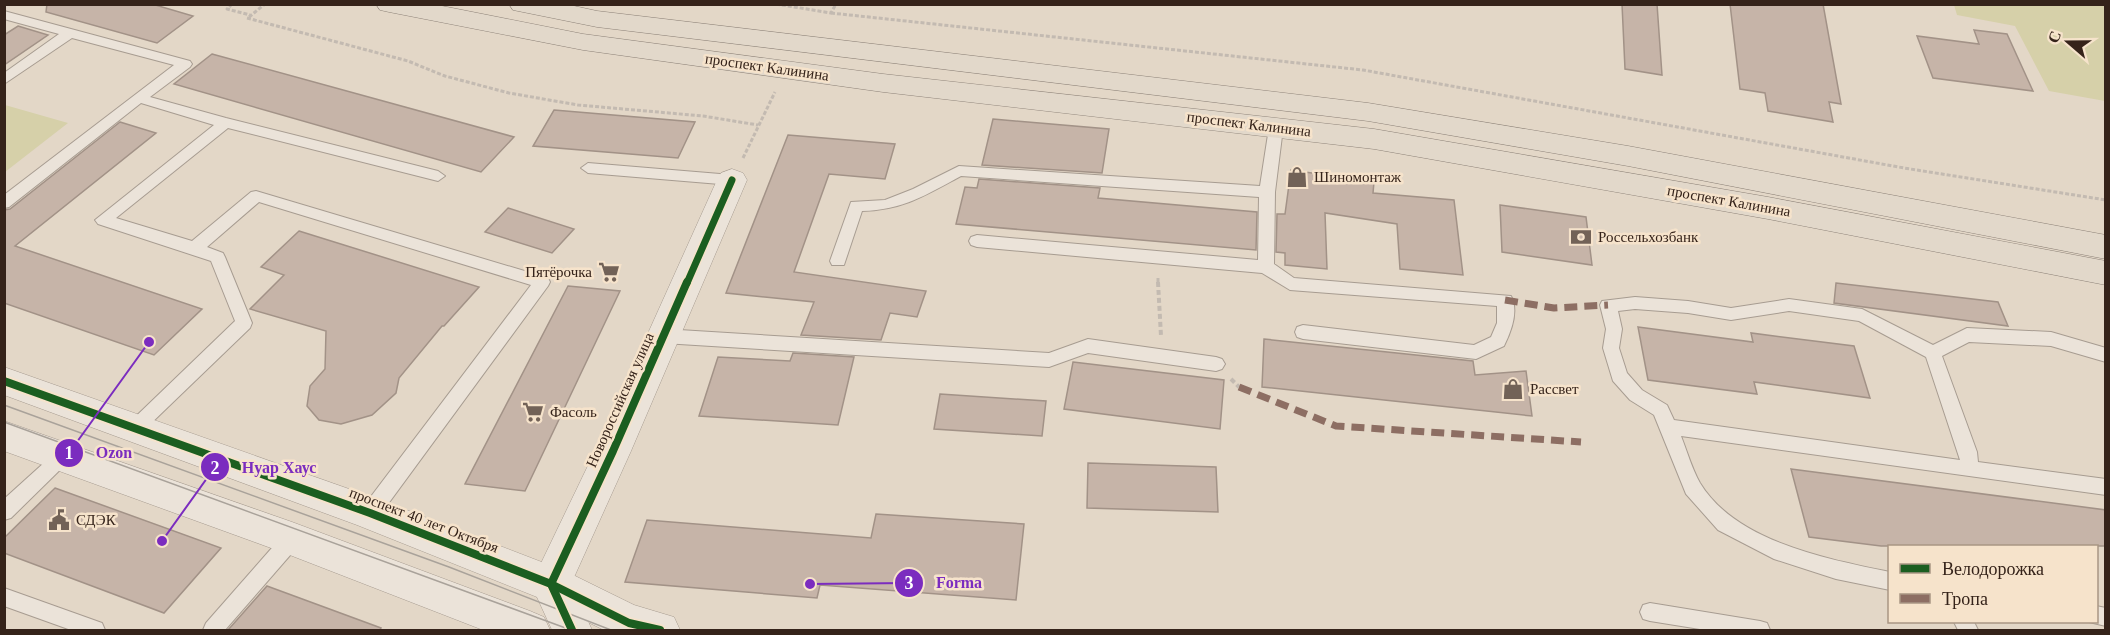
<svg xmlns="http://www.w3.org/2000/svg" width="2110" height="635" font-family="Georgia,serif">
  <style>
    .green { fill: #d6d0a9 }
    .building { fill: #c6b4a8; stroke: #a29287; stroke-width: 1.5 }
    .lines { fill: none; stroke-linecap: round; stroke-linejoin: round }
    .service-casing { stroke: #a79c91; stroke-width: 2 }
    .minor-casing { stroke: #a79c91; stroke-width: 1 }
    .tertiary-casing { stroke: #a79c91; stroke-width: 1 }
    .primary-casing { stroke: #8d8278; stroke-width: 1 }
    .path-far1 { stroke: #c3bab1; stroke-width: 3; stroke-dasharray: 4 2; stroke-linecap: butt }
    .path { stroke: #c3bab1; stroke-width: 4; stroke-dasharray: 5 3; stroke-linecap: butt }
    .service { fill: #ebe3d9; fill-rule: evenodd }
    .minor { fill: #ebe3d9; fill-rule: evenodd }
    .tertiary { fill: #ebe3d9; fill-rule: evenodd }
    .primary { fill: #e2d8ca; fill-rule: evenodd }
    .tram { stroke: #a9a29a; stroke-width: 1.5 }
    .quiet { stroke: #8d6e63; stroke-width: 7; stroke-dasharray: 13 7; stroke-linecap: butt }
    .cycleway-far1-casing { stroke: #f6e3cb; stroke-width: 10 }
    .cycleway-casing { stroke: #f6e3cb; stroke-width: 12 }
    .cycleway-far1 { stroke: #1b5e20; stroke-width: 7 }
    .cycleway { stroke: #1b5e20; stroke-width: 8 }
    .labels { text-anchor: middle; stroke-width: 5; stroke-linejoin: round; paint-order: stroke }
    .street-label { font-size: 15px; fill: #35231a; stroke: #f6e3cb }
    .poi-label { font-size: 15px; fill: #35231a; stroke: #f6e3cb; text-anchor: start }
    .leader { fill: none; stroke: #7b2cbf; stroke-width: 2 }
    .callout-dot { fill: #7b2cbf; stroke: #f6e3cb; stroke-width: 2 }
    .mark-label { font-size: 18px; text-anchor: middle; font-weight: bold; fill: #fff }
    .callout-label { font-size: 16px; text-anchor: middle; font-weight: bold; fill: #7b2cbf; stroke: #f6e3cb; stroke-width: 5; stroke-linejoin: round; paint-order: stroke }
  </style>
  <rect width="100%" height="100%" fill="#e3d7c7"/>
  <g class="green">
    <path d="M1954,5H2105V101L2049,91L2015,26L1957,15Z"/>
    <path d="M5,105L68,123L5,172L4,105Z"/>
  </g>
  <g class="building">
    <path d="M47,4H152L193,16L157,43L46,12Z"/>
    <path d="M1622,4H1657L1662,75L1625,69Z"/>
    <path d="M1730,4H1823L1841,104L1829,102L1833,122L1768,111L1765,93L1740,89Z"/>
    <path d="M18,26L48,35L4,65V35Z"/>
    <path d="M1974,30L2007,34L2033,91L1933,78L1917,36L1979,44Z"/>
    <path d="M212,54L514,137L481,172L174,84Z"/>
    <path d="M554,110L695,122L678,158L533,146Z"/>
    <path d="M993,119L1109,129L1102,173L982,165Z"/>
    <path d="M120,122L156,133L15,246L202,309L154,355L4,303V210L10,209Z"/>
    <path d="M788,135L895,144L885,179L829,174L794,272L926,291L917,317L890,313L881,340L801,335L814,302L726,293Z"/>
    <path d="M1291,170L1374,182L1373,193L1454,200L1463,275L1400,269L1397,224L1325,213L1327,269L1285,265V253L1276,252L1277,214H1285Z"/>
    <path d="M979,179L1100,188L1098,198L1257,212L1256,250L956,224L965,187L977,188Z"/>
    <path d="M1500,205L1586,217L1592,265L1502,252Z"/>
    <path d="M508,208L574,229L552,253L485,232Z"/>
    <path d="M299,231L479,287L444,326H442L399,378L396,393L372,415L341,424L319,420L307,406L310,386L325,369L326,331L250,309L284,275L261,267Z"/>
    <path d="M1836,283L1998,302L2008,326L1834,303Z"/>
    <path d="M568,286L620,291L525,491L465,484Z"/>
    <path d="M1638,327L1753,342L1751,333L1854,346L1870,398L1754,382L1757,394L1648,380Z"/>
    <path d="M1264,339L1473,361L1475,375L1526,371L1532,416L1262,387Z"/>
    <path d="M793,353L854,357L838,425L699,416L718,357L790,361Z"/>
    <path d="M1073,362L1224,380L1220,429L1064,409Z"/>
    <path d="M940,394L1046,401L1042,436L934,429Z"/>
    <path d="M1088,463L1216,467L1218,512L1087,508Z"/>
    <path d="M1791,469L2106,510V546H1881L1809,537Z"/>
    <path d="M55,488L221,548L164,613L4,553V538Z"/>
    <path d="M876,514L1024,524L1016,600L820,585L817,598L625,582L647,520L871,538Z"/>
    <path d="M267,586L381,628L380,630H228Z"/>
  </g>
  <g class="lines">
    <defs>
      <g id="service">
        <path d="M4,11L190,61L192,64L190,67L150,97L226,118L438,171L445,176L438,181L228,128L116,218L192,241L251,192L256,191L548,278L550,282L548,286L377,519L370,521L363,519L361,513L363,507L531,285L259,202L207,247L223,253L225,257L252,323L250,328L142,432L136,434L130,432L127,427L130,422L235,321L211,261L98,224L95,220L214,125L141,103L9,207L4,208V195L174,65L72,38L4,84V73L59,34L4,19Z"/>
        <path d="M1276,123L1283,128L1275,192L1274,264L1294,278L1511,296C1519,311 1511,332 1504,346L1476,359L1303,339L1297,337L1295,332L1297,327L1303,325L1474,345L1491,337L1497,323V306L1290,290L1262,273L977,247L971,245L969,241L971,237L977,235L1258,260L1259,197L961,176C926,195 903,210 862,211L844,265H832L830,261L851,202L885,200L913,189L959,166L1260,186L1269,128Z"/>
        <path d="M588,163L732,175L739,180L732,185L588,173L581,168Z"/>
        <path d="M1635,297L1688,301L1731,308L1789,299L1862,309L1933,345L1967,328L2051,332L2106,348V362L2051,346L1969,342L1942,356L1977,452L1978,462L2106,479V495L1681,436C1687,451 1692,469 1700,483C1736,542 1827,559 1890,572V590L1836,579L1774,559L1718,530L1686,494L1654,415L1630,400L1613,381L1603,348L1606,329L1600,305L1602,301ZM1635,309L1688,313L1731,320L1789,311L1859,321L1926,357L1960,460L1674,420L1667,405L1642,390L1627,373L1619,348L1622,329L1618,311Z"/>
        <path d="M663,329L1049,353L1088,339L1216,357L1222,359L1225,364L1222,369L1216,371L1088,353L1049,367L663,343L657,341L655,336L657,331Z"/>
        <path d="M62,449L68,452L71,457L68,462L11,518L4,520V499L56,452Z"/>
        <path d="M292,530L299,533L302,539L299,545L225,630H203L206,623L285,533Z"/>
        <path d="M4,588L102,623L105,630H71L4,606Z"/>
        <path d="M1650,603L1760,621L1767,623L1770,630H1706L1650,621L1643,619L1640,612L1643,605Z"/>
        <path d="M2096,606L2106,608V626L2089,622H2096Z"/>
        <path d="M1954,622H1974L1978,630H1958Z"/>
      </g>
      <path id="minor" d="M732,169L743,173L747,180L631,451L571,584L592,630H552L531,584L595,451L717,180L721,173Z"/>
      <g id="tertiary">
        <path d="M4,367L383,501L565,571L634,605L674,617L680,630H604L537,597L357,525L4,395Z"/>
        <path d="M4,421L292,522L530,611L544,617L550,630H483L282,552L4,451Z"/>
      </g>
      <g id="primary">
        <path d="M376,4H432L583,34L883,74L1374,129L1768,197L2106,261V285L1768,219L1374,149L883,92L583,50L389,12L380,10Z"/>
        <path d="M509,4H565L597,11L1368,103L1628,146L2106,235V259L1628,166L1368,121L597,27L513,10Z"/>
      </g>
    </defs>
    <use href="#service" class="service-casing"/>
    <use href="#minor" class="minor-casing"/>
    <use href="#tertiary" class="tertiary-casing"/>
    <use href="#primary" class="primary-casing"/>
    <g class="path-far1">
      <path d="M232,4L227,9L250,15"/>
      <path d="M776,4L831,13L836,4"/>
      <path d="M831,13L1363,70L1904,168L2106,200"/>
      <path d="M249,17L265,4"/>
      <path d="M247,18L408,61L445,76L509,93L578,105L703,116L758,125"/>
      <path d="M743,158L775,92"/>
      <path d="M1158,278V283"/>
    </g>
    <g class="path">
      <path d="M1158,282L1161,336"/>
      <path d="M1231,379L1239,387"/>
    </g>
    <use href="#service" class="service"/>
    <use href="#minor" class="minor"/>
    <use href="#tertiary" class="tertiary"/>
    <use href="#primary" class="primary"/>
    <g class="tram">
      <path d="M4,405L449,567L611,630"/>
      <path d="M4,422L571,630"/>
    </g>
    <g class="quiet">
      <path d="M1505,300L1554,308L1608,305"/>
      <path d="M1239,387L1336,426L1581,442"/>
    </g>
    <defs>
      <path id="cycleway-far1" d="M687,283L732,180"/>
      <g id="cycleway">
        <path d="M4,381L370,513L551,584L629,623L660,630"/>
        <path d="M572,630L551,584L613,451L687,282"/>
      </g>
    </defs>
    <use href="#cycleway-far1" class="cycleway-far1-casing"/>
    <use href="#cycleway" class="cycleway-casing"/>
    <use href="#cycleway-far1" class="cycleway-far1"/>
    <use href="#cycleway" class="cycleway"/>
  </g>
  <defs>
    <symbol id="shop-bare" viewBox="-9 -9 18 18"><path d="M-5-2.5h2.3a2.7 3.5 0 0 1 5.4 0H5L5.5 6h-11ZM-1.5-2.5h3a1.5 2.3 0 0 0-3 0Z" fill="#726257" stroke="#f6e3cb" stroke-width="2.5" paint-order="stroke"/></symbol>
    <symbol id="bank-bare" viewBox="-9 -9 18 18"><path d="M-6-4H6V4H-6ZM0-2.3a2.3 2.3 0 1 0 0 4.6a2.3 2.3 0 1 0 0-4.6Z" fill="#726257" stroke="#f6e3cb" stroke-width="2.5" paint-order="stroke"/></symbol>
    <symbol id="supermarket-bare" viewBox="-9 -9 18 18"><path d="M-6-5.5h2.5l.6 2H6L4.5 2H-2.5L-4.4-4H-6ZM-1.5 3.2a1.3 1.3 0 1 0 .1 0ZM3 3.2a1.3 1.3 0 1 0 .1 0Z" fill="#726257" stroke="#f6e3cb" stroke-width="2.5" paint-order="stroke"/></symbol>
    <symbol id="civic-bare" viewBox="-9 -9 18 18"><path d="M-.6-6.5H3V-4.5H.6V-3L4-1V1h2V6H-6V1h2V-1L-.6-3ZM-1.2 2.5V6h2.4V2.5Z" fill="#726257" stroke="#f6e3cb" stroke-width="2.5" paint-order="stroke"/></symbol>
  </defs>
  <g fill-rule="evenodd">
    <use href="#shop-bare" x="1282" y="162" width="30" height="30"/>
    <use href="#bank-bare" x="1566" y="222" width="30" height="30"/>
    <use href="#supermarket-bare" x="594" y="257" width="30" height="30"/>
    <use href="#shop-bare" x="1498" y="374" width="30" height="30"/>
    <use href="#supermarket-bare" x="518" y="397" width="30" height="30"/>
    <use href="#civic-bare" x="44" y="505" width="30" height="30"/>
  </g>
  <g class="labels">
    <g class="street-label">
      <text transform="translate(767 67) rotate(8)" y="5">проспект Калинина</text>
      <text transform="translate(1249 124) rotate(7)" y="5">проспект Калинина</text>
      <text transform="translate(1729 201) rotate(10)" y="5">проспект Калинина</text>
      <text transform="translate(620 400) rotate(-66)" y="5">Новороссийская улица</text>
      <text transform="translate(424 520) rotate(21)" y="5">проспект 40 лет Октября</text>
    </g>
    <g class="poi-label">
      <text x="1314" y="182">Шиномонтаж</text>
      <text x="1598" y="242">Россельхозбанк</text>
      <text x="592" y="277" text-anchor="end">Пятёрочка</text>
      <text x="1530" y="394">Рассвет</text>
      <text x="550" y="417">Фасоль</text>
      <text x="76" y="525">СДЭК</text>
    </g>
  </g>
  <path class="leader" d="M149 342L69 453M162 541L215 467M810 584L909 583"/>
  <g class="callout-dot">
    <circle cx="149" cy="342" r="6"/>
    <circle cx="162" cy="541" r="6"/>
    <circle cx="810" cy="584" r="6"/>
    <circle cx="69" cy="453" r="15"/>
    <circle cx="215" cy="467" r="15"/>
    <circle cx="909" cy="583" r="15"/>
  </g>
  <g class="mark-label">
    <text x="69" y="459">1</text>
    <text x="215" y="474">2</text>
    <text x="909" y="589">3</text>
  </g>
  <g class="callout-label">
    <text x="114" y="458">Ozon</text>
    <text x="279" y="473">Нуар Хаус</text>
    <text x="959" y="588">Forma</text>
  </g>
  <rect width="2110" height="635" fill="none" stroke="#35231a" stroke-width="12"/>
  <rect x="1888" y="545" width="210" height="78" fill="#f6e3cb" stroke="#a99684" stroke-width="1.5"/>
  <rect x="1900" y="564" width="30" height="9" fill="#1b5e20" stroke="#a99684" stroke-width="1.5"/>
  <text x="1942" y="575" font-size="18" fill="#35231a">Велодорожка</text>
  <rect x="1900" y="594" width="30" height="9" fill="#8d6e63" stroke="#a99684" stroke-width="1.5"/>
  <text x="1942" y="605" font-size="18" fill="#35231a">Тропа</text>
  <g transform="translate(2068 42) rotate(290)" stroke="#f6e3cb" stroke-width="4.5" paint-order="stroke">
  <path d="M0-4.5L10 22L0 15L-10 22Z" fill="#35231a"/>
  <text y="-9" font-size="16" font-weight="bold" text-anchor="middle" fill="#35231a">С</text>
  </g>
</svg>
